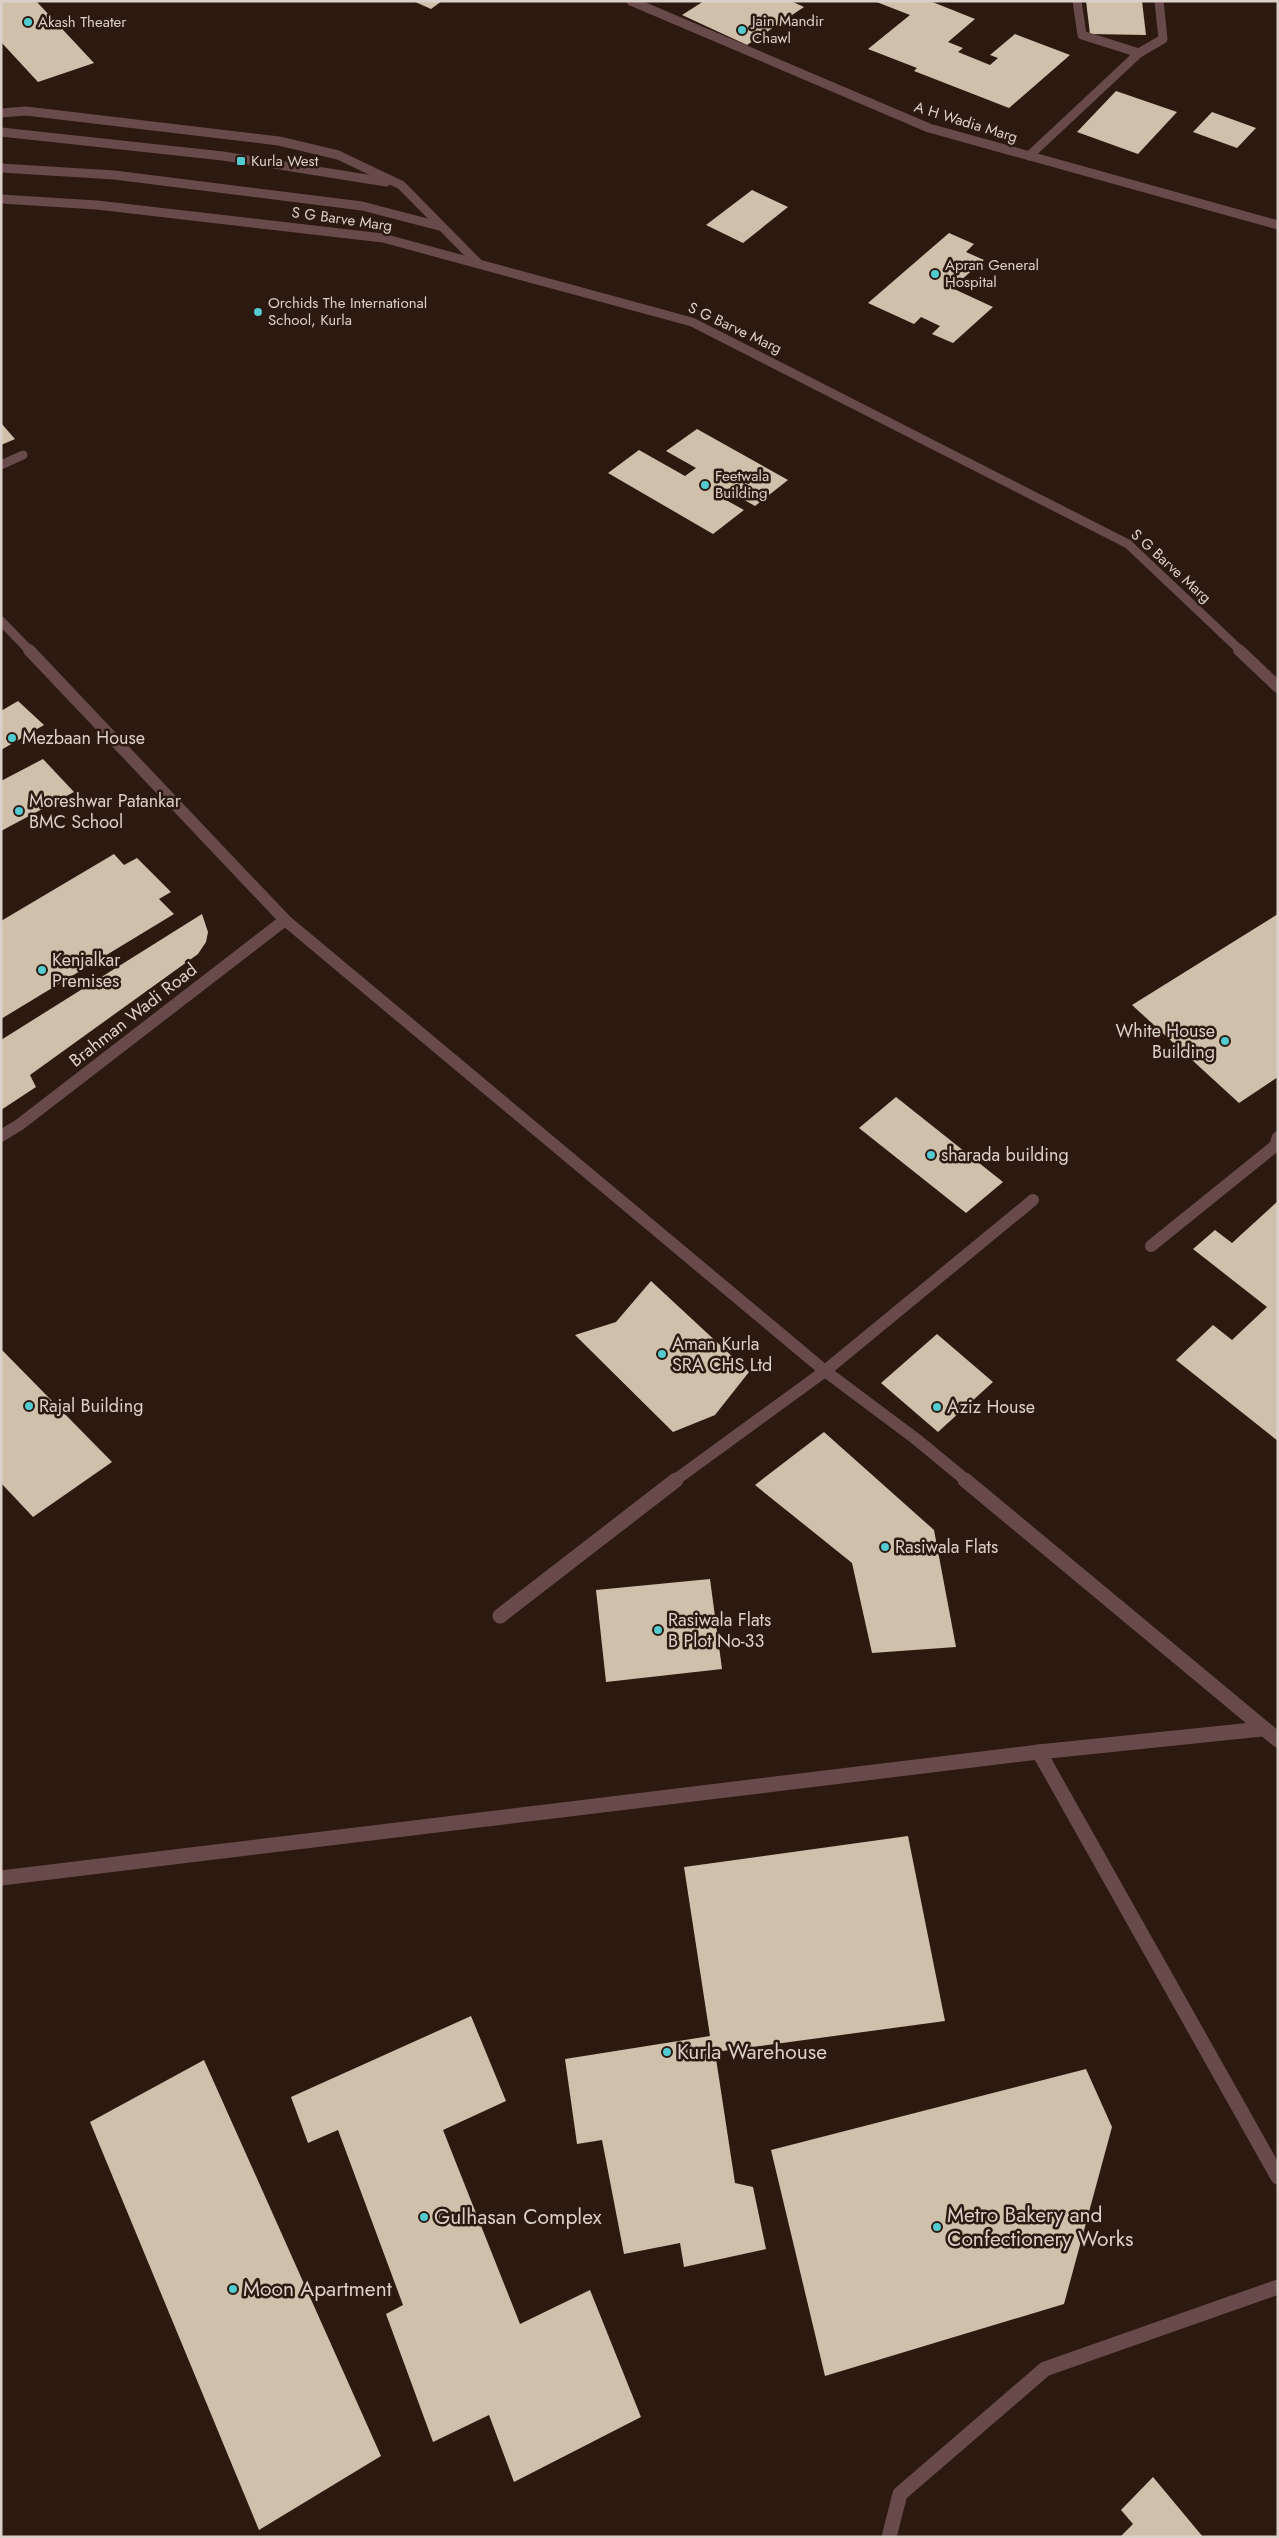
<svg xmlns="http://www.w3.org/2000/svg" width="1279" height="2538" font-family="Jost,sans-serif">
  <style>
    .building { fill: #cfc0ab }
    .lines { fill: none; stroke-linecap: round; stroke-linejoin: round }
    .minor-far2 { stroke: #684a4b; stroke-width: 9 }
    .minor-far1 { stroke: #684a4b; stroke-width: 12 }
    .minor { stroke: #684a4b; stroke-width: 15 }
    .poi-dot { fill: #52ccd0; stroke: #2c1a11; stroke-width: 2 }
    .labels { text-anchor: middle; stroke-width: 5; stroke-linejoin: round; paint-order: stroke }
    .far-poi-label { font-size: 15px; fill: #dcd0ca; stroke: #2c1a11; text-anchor: start }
    .far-street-label { font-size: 15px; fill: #dcd0ca; stroke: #2c1a11 }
    .poi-label { font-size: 18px; fill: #dcd0ca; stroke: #2c1a11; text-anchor: start }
    .street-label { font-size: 18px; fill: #dcd0ca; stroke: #2c1a11 }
    .near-poi-label { font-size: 21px; fill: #dcd0ca; stroke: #2c1a11; text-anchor: start }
  </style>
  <rect width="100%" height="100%" fill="#2c1a11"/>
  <g class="building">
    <path d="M1,1H36L94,63L38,82L1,42Z"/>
    <path d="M413,1H442L431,9Z"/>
    <path d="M704,1H791L804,7L747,45L682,15Z"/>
    <path d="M874,1H930L975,19L948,42L963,48L958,52L990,65L998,58L990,55L1015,34L1070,55L1009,108L914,71L917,68L868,49L910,15Z"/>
    <path d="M1086,1H1142L1146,35L1090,34Z"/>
    <path d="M1116,91L1177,112L1138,154L1077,132Z"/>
    <path d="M1212,112L1256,128L1237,148L1193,132Z"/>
    <path d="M752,190L788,207L743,243L706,225Z"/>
    <path d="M949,233L974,244L966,252L984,260L952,288L993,307L953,343L932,334L940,326L921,317L914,324L868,303Z"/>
    <path d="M1,423L15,439L1,445Z"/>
    <path d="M697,429L788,480L755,506L725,489L717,495L744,510L713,534L608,473L639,450L685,476L696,468L666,451Z"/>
    <path d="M18,701L44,725L1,750V711Z"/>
    <path d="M43,759L74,792L1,831V781Z"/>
    <path d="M114,854L124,865L137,858L171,892L159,899L174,914L1,1019V921Z"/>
    <path d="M202,914L208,932L206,942L198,954L30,1075L36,1087L1,1110V1040Z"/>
    <path d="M1278,914V1077L1239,1103L1132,1005Z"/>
    <path d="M896,1097L1003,1182L966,1213L859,1128Z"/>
    <path d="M1278,1201V1441L1176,1360L1213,1325L1232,1340L1267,1307L1193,1249L1215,1230L1232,1243Z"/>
    <path d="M651,1281L749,1372L715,1415L673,1432L575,1335L616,1322Z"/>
    <path d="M937,1334L993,1382L938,1432L881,1383Z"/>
    <path d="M1,1349L112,1462L33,1517L1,1483Z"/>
    <path d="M824,1432L934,1530L956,1647L872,1653L852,1563L755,1485Z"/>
    <path d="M710,1579L722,1669L606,1682L596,1590Z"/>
    <path d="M908,1836L945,2021L715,2052L735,2183L753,2187L766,2249L684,2267L680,2243L624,2254L602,2140L577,2144L565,2059L710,2036L684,1867Z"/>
    <path d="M471,2016L506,2101L443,2130L520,2324L590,2290L641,2417L514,2482L489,2415L433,2442L386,2314L403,2305L338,2130L308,2143L291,2097Z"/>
    <path d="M204,2060L381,2456L259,2530L90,2122Z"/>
    <path d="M1086,2069L1112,2127L1064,2304L825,2376L771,2150Z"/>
    <path d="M1153,2477L1203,2537H1120L1133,2524L1121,2510Z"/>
  </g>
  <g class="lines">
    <g class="minor-far2">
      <path d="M631,1L929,128L1278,225"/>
      <path d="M1077,1L1082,35L1139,53"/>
      <path d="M1,113L26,111L279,141L338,155L401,185L477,262"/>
      <path d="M1,132L223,156L386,182"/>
      <path d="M1029,156L1139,53L1163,39L1159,1"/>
      <path d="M1,168L114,175L362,206L439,226"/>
      <path d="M1,199L97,205L383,238L692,322L1128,544L1241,651"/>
      <path d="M1,465L23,455"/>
      <path d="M1,621L30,651"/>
    </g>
    <g class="minor-far1">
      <path d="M29,650L285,920L825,1371L916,1439L967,1481"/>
      <path d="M1239,650L1278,687"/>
      <path d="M1,1136L19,1125L285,920"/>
      <path d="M1151,1246L1275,1146L1278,1137"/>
      <path d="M674,1481L825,1371L1033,1200"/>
    </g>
    <g class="minor">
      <path d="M965,1480L1278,1740"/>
      <path d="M500,1616L676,1480"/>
      <path d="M1039,1752L1278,2177"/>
      <path d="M1,1878L1039,1752L1262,1729"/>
      <path d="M889,2537L900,2494L1045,2369L1278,2287"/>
    </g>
  </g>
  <g class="poi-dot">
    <circle cx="28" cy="22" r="5"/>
    <circle cx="742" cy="30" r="5"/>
    <rect x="236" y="156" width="10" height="10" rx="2.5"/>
    <circle cx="935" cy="274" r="5"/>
    <circle cx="258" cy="312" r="5"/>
    <circle cx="705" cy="485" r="5"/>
    <circle cx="12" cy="738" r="5"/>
    <circle cx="19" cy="811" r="5"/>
    <circle cx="42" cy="970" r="5"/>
    <circle cx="1225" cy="1041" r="5"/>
    <circle cx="931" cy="1155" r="5"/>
    <circle cx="662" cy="1354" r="5"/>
    <circle cx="29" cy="1406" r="5"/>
    <circle cx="937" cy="1407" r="5"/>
    <circle cx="885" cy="1547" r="5"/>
    <circle cx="658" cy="1630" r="5"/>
    <circle cx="667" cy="2052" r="5"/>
    <circle cx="424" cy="2217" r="5"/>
    <circle cx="937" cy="2227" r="5"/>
    <circle cx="233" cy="2289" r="5"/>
  </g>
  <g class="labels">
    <g class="far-poi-label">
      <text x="752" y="26">Jain Mandir<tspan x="752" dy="17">Chawl</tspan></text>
      <text x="38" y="27">Akash Theater</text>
      <text x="251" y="166">Kurla West</text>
      <text x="945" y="270">Apran General<tspan x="945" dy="17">Hospital</tspan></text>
      <text x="268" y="308">Orchids The International<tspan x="268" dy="17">School, Kurla</tspan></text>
      <text x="715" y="481">Feetwala<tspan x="715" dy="17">Building</tspan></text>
    </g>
    <g class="far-street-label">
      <text transform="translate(966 122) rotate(17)" y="5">A H Wadia Marg</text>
      <text transform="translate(342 219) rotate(8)" y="5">S G Barve Marg</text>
      <text transform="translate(735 328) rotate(25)" y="5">S G Barve Marg</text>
      <text transform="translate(1171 566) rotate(42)" y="5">S G Barve Marg</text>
    </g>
    <g class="poi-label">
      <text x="22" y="744">Mezbaan House</text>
      <text x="29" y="807">Moreshwar Patankar<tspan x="29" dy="21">BMC School</tspan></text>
      <text x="52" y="966">Kenjalkar<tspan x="52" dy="21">Premises</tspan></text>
      <text x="1215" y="1037" text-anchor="end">White House<tspan x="1215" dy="21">Building</tspan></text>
      <text x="941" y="1161">sharada building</text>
      <text x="672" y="1350">Aman Kurla<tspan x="672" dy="21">SRA CHS Ltd</tspan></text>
      <text x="39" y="1412">Rajal Building</text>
      <text x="947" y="1413">Aziz House</text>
      <text x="895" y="1553">Rasiwala Flats</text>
      <text x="668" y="1626">Rasiwala Flats<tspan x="668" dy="21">B Plot No-33</tspan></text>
    </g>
    <g class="street-label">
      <text transform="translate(133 1015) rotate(-38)" y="6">Brahman Wadi Road</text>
    </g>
    <g class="near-poi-label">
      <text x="677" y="2059">Kurla Warehouse</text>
      <text x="947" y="2222">Metro Bakery and<tspan x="947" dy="24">Confectionery Works</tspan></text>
      <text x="434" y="2224">Gulhasan Complex</text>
      <text x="243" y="2296">Moon Apartment</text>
    </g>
  </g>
  <rect width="1279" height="2538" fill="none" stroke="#dcd0ca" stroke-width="5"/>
</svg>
